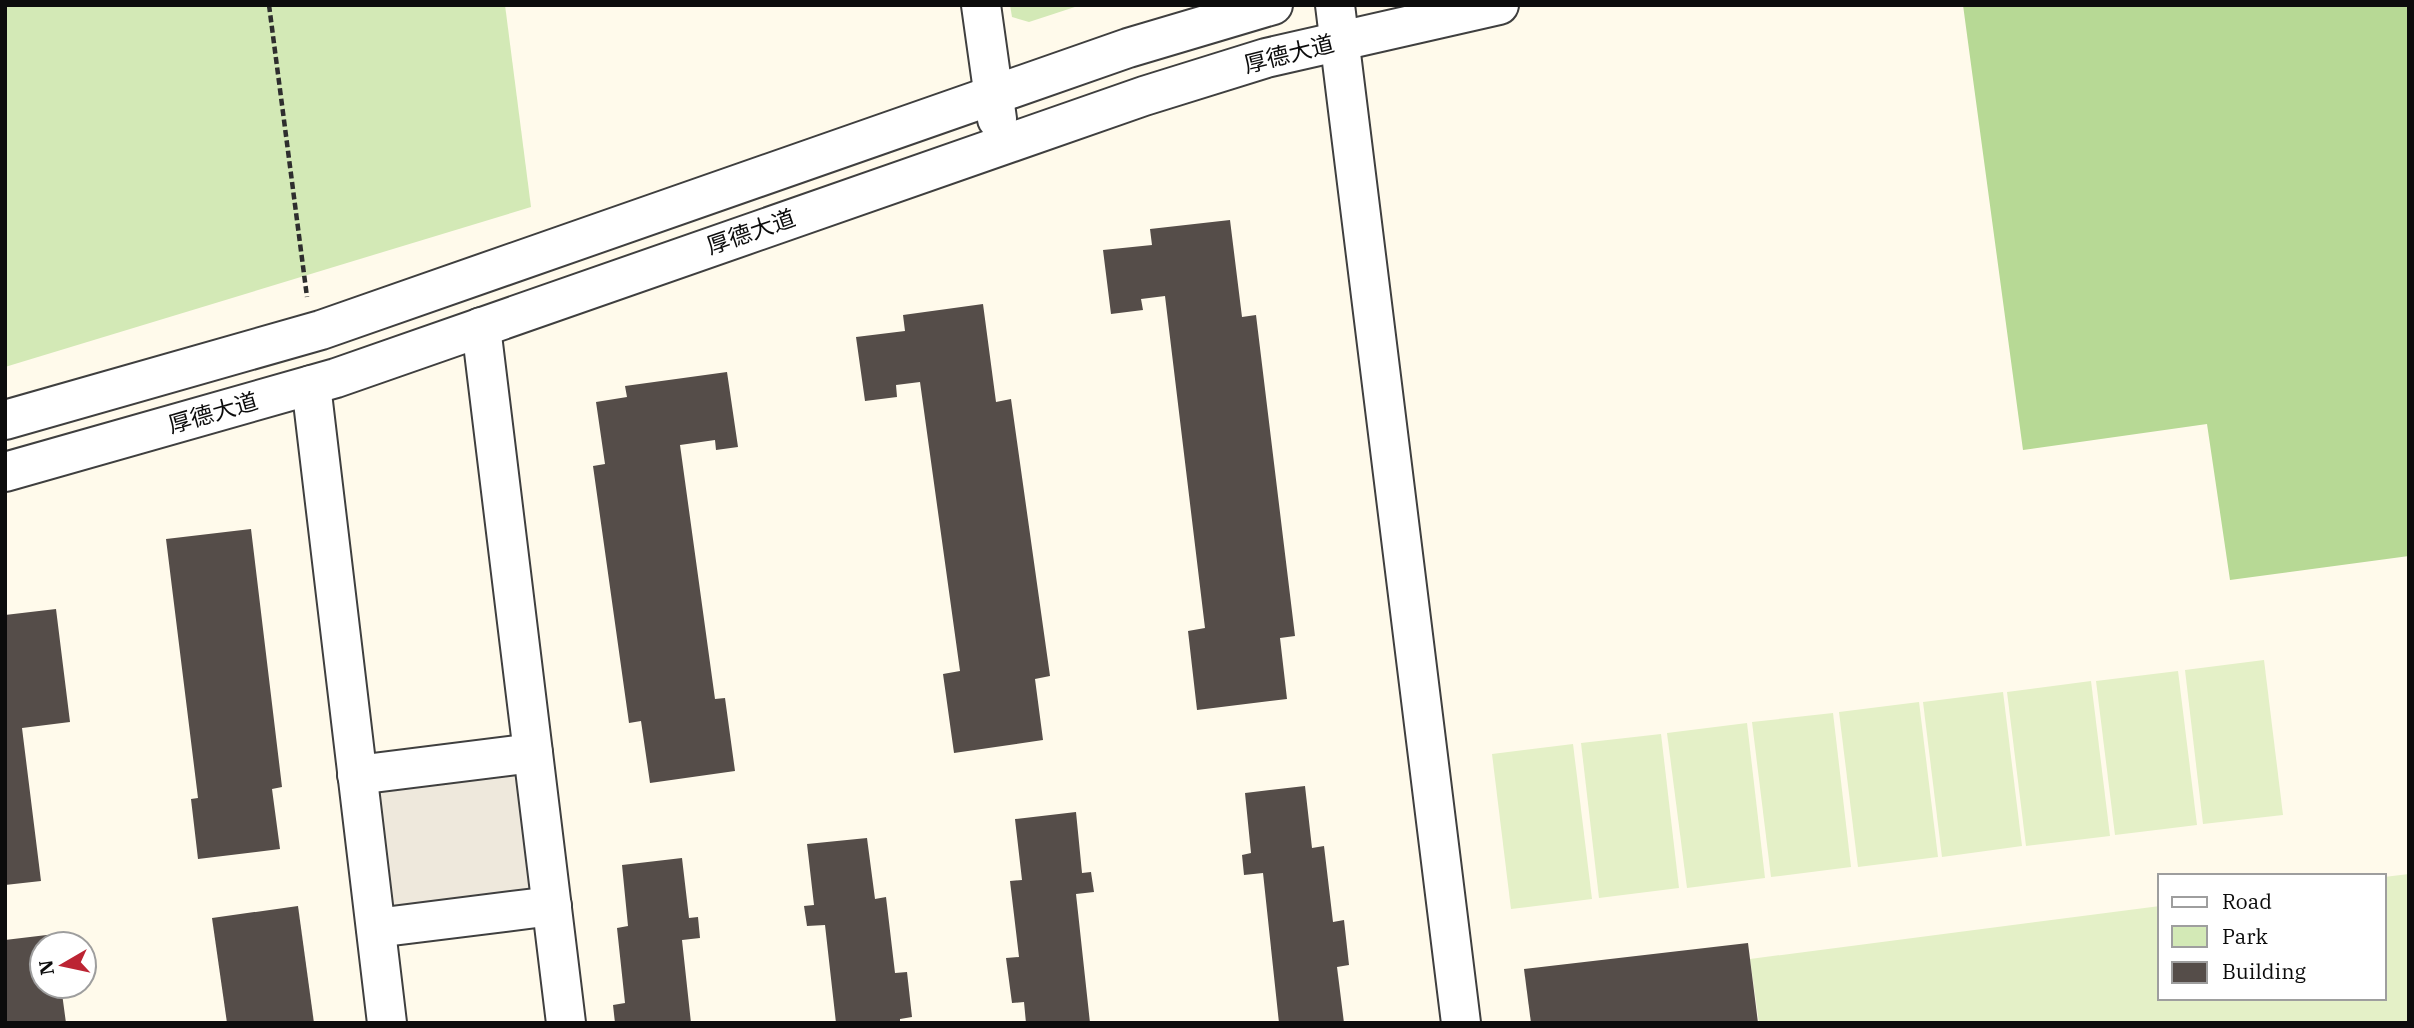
<svg xmlns="http://www.w3.org/2000/svg" width="2414" height="1028" font-family="'IBM Plex Serif','Noto Sans SC',serif">
  <style>
    .green { fill: #d3e9b6 }
    .forest { fill: #b7d995 }
    .pitch { fill: #e4f0c7 }
    .plaza { fill: #eee8dc }
    .building { fill: #554d49 }
    .lines { fill: none; stroke-linecap: round; stroke-linejoin: round }
    .minor-casing { stroke: #3f3f3f; stroke-width: 42 }
    .path { stroke: #2e2e2e; stroke-width: 4.5; stroke-dasharray: 7 3.5; stroke-linecap: butt }
    .minor { stroke: #fff; stroke-width: 38 }
    .labels { text-anchor: middle; stroke-width: 7; stroke-linejoin: round; paint-order: stroke }
    .street-label { font-size: 23px; fill: #0c0c0c; stroke: #fff }
  </style>
  <rect width="100%" height="100%" fill="#fffaeb"/>
  <g class="green">
    <path d="M5,5H505L531,207L5,367Z"/>
    <path d="M1010,5H1081L1029,22L1012,17Z"/>
  </g>
  <path class="forest" d="M1963,5H2409V556L2230,580L2207,424L2023,450Z"/>
  <g class="pitch">
    <path d="M2264,660L2283,815L2203,824L2185,670Z"/>
    <path d="M2178,671L2197,825L2115,835L2096,681Z"/>
    <path d="M2091,681L2110,836L2026,846L2007,692Z"/>
    <path d="M2003,692L2022,846L1942,857L1923,702Z"/>
    <path d="M1919,702L1938,857L1858,867L1839,712Z"/>
    <path d="M1833,713L1851,867L1771,877L1752,722Z"/>
    <path d="M1747,723L1765,878L1687,888L1667,733Z"/>
    <path d="M1661,734L1679,888L1599,898L1581,743Z"/>
    <path d="M1573,744L1592,899L1511,909L1492,754Z"/>
    <path d="M2409,874V1023H1759L1750,959L2160,906V998H2384V877Z"/>
  </g>
  <path class="plaza" d="M533,753L552,906L376,928L357,775Z"/>
  <g class="building">
    <path d="M1230,220L1242,317L1256,315L1295,636L1280,638L1287,699L1197,710L1188,631L1205,628L1165,296L1141,299L1143,310L1111,314L1103,250L1152,245L1150,229Z"/>
    <path d="M983,304L996,402L1011,399L1050,676L1035,679L1043,740L954,753L943,674L960,671L920,382L896,385L897,397L865,401L856,337L905,331L903,315Z"/>
    <path d="M727,372L738,447L716,450L715,440L680,445L715,699L725,698L735,771L650,783L641,721L629,723L593,466L605,464L596,402L627,397L625,386Z"/>
    <path d="M251,529L282,787L272,789L280,849L198,859L191,799L198,798L166,539Z"/>
    <path d="M56,609L70,722L22,728L41,881L5,885V615Z"/>
    <path d="M1305,786L1312,848L1324,846L1333,922L1344,920L1349,965L1337,967L1344,1023H1279L1263,873L1244,875L1242,855L1251,853L1245,793Z"/>
    <path d="M1076,812L1082,873L1091,872L1094,892L1076,894L1090,1023H1026L1024,1002L1012,1003L1006,958L1019,957L1010,881L1022,880L1015,819Z"/>
    <path d="M867,838L875,899L886,897L895,973L907,972L912,1017L900,1019V1023H836L825,925L807,926L804,906L814,905L807,844Z"/>
    <path d="M682,858L689,918L698,917L700,938L682,940L691,1023H615L613,1005L625,1003L617,928L628,926L622,865Z"/>
    <path d="M298,906L314,1023H227L212,918Z"/>
    <path d="M55,934L56,944H42V986H61L66,1023H5V940Z"/>
    <path d="M1748,943L1758,1023H1531L1524,969Z"/>
  </g>
  <g class="lines">
    <defs>
      <g id="minor">
        <path d="M981,5L997,119"/>
        <path d="M1335,5L1461,1023"/>
        <path d="M481,327L566,1023"/>
        <path d="M311,385L387,1023"/>
        <path d="M5,420L321,330L1128,48L1273,5"/>
        <path d="M5,472L336,378L1144,96L1266,58L1499,5"/>
        <path d="M357,775L533,753"/>
        <path d="M376,928L552,906"/>
      </g>
    </defs>
    <use href="#minor" class="minor-casing"/>
    <path class="path" d="M269,5L307,297"/>
    <use href="#minor" class="minor"/>
  </g>
  <g class="labels">
    <g class="street-label">
      <text transform="translate(1289 54) rotate(-14)" y="8">厚德大道</text>
      <text transform="translate(751 232) rotate(-19)" y="8">厚德大道</text>
      <text transform="translate(213 413) rotate(-16)" y="8">厚德大道</text>
    </g>
  </g>
  <rect width="2414" height="1028" fill="none" stroke="#0c0c0c" stroke-width="14"/>
  <rect x="2158" y="874" width="228" height="126" fill="#ffffff" stroke="#9e9e9e" stroke-width="2"/>
  <rect x="2172" y="897" width="35" height="10" fill="#ffffff" stroke="#9e9e9e" stroke-width="2"/>
  <text x="2222" y="909" font-size="21" fill="#0c0c0c">Road</text>
  <rect x="2172" y="926" width="35" height="21" fill="#d3e9b6" stroke="#9e9e9e" stroke-width="2"/>
  <text x="2222" y="944" font-size="21" fill="#0c0c0c">Park</text>
  <rect x="2172" y="962" width="35" height="21" fill="#554d49" stroke="#9e9e9e" stroke-width="2"/>
  <text x="2222" y="979" font-size="21" fill="#0c0c0c">Building</text>
  <g transform="translate(63 965) rotate(261)"><circle r="33" fill="#ffffff" stroke="#9e9e9e" stroke-width="2"/>
  <path d="M0-5L12 26L0 18L-12 26Z" fill="#bc2433"/>
  <text y="-10" font-size="19" font-weight="bold" text-anchor="middle" fill="#0c0c0c">N</text>
  </g>
</svg>
